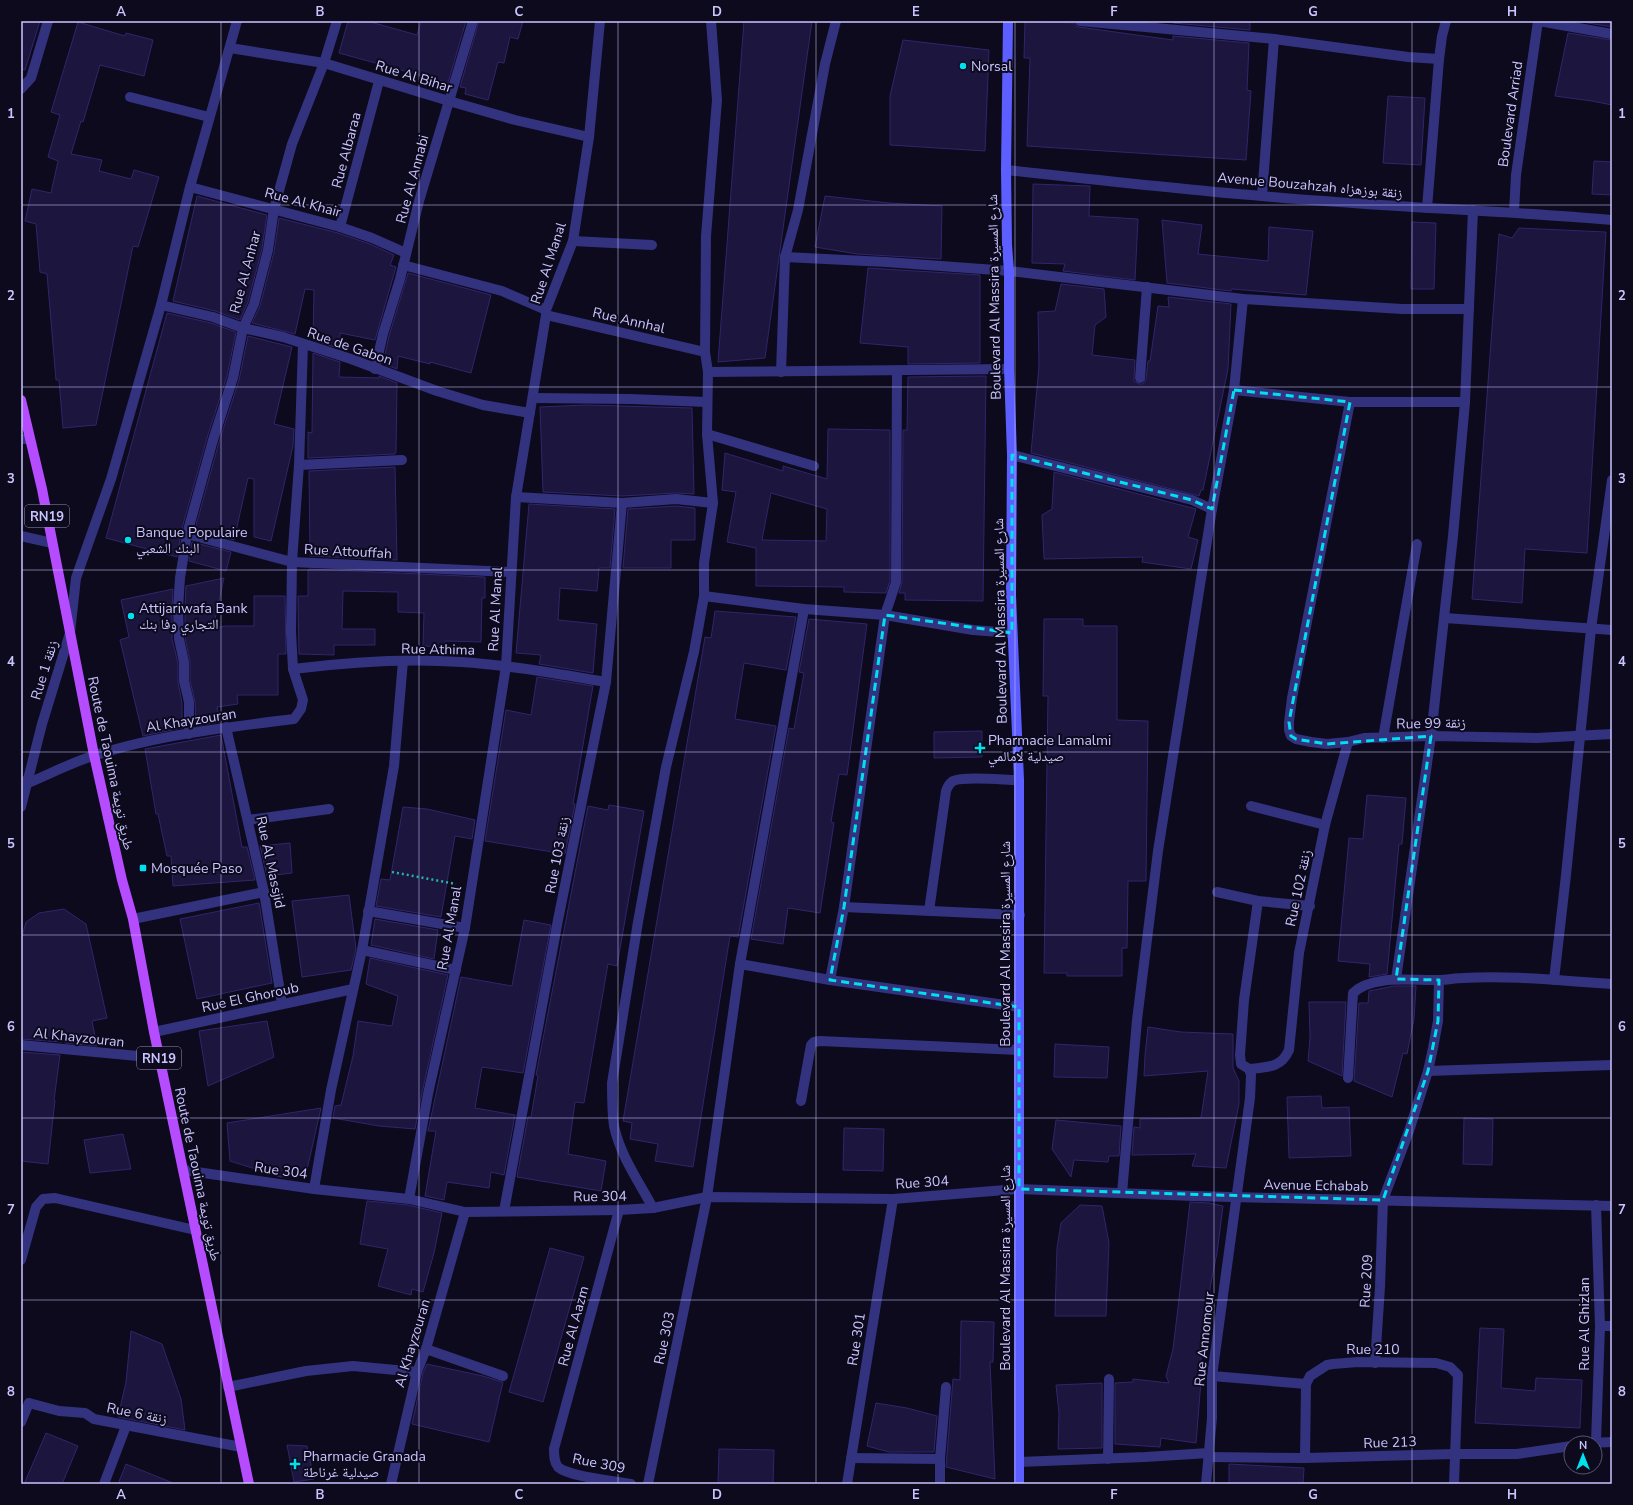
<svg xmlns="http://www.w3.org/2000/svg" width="1633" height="1505" font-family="'Nunito Sans','Noto Naskh Arabic',sans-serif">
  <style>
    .building { fill: #1c153e; stroke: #31256c; fill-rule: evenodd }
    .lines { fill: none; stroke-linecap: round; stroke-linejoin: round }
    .path { stroke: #25b4a6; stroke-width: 2.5; stroke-dasharray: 2 3; stroke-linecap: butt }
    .service { stroke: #32327f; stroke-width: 10 }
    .minor { stroke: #32327f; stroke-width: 10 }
    .tertiary { stroke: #32327f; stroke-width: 10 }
    .secondary { stroke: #5c5eff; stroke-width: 10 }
    .primary { stroke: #b64cff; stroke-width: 10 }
    .marked { fill: none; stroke: #00e1f0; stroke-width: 3; stroke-dasharray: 8 5; stroke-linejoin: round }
    .grid { fill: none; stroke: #cac5ff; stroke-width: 1; stroke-opacity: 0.55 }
    .poi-dot { fill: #00e1f0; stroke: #0c0a1c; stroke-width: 1.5 }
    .labels { text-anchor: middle; stroke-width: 4; stroke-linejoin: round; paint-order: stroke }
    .shield { fill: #0c0a1c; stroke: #918dbb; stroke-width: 1 }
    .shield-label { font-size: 13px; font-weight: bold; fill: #cac5ff }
    .poi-label { font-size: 14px; fill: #cac5ff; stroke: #0c0a1c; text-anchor: start }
    .street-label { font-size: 14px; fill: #cac5ff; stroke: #0c0a1c }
    .neatline { fill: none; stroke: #cac5ff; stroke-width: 1.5 }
    .grid-label { font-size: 13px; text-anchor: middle; font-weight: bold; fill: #cac5ff }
  </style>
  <rect width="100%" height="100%" fill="#0c0a1c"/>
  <g class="building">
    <path d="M21,21H40L25,70L21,69Z"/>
    <path d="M348,21H367L417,35L421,21H466L448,83L339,53Z"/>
    <path d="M479,21H523L518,39L510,37L504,63L498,62L488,100L465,94L466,88L460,87Z"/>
    <path d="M744,21H812L765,358L718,362Z"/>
    <path d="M1025,21L1074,23L1076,26L1079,27L1173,40V36L1249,43L1247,90L1251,91L1246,160L1027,146L1030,58H1024Z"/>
    <path d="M1174,21H1250V30L1173,23Z"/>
    <path d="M1576,21H1612V27Z"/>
    <path d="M78,22L125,36L126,33L153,40L144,76L100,65L83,122L81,121L71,154L102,160L99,171L131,179L134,170L159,177L138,247L133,246L96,425L63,428L59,380H56L47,274L40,272L36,224L25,221L32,189L51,193L58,161L48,157L60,115L51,112Z"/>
    <path d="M1568,33L1612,40V105L1592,101L1555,96Z"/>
    <path d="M903,40L989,50L985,151L890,145V96Z"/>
    <path d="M1388,96L1425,98L1421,165L1383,163Z"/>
    <path d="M1594,161L1612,162V195L1592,194Z"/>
    <path d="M1033,184L1090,186L1089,216L1138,219L1135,280L1063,271L1065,264L1032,263Z"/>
    <path d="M197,196L267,215L262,249L248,302L240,320L215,311L173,301Z"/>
    <path d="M825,196L889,203L942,206L941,259L857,254L815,247Z"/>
    <path d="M279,218L338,233L370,244L394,255L390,265L396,267L375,340L340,333V349L313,340L314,290L305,289L295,334L252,323L260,306L274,252Z"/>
    <path d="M1162,220L1202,225L1198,254L1268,261L1269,227L1313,231L1306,295L1232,289L1231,291L1167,283Z"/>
    <path d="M1412,222L1436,223L1434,289H1411Z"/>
    <path d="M1519,228L1606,232L1587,553L1525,549L1522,603L1472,599L1499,234L1512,238Z"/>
    <path d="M868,268L980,275V363L908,364V347L860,343Z"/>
    <path d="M408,273L491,295L471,373L430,362V364L398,356L397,369L383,364L389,336Z"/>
    <path d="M1061,284L1104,289L1106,317L1095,325L1092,355L1135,360L1134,378V381L1139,384H1143L1146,379L1148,361H1150L1158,306L1169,307L1168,297L1231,304L1228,369L1203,490H1201L1199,496L1031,453L1039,366L1038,312L1055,311Z"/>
    <path d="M167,313L211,323L236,332L227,376L207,438L181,532L177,557L106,538Z"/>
    <path d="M248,336L292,347L274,424L294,429L293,446L271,541L254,537V479L248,478L234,540L195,529L219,442L239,380Z"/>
    <path d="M313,353L340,362L339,377L379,378V376L397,383L396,452L395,454L308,458V432L312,433Z"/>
    <path d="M986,376L983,601L905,600V593H899L902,582L903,430H907L908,377Z"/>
    <path d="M586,405L692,408L694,494L676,493L622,496L543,492L540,407Z"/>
    <path d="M828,429L890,430V581L886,593L844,592V587L756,586V548L727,542L736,492L722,490L725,453L783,471V466L827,479ZM771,493L827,509L826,541L762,540Z"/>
    <path d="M395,467L397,560L310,556L309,471Z"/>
    <path d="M1054,472L1196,509L1188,537L1198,540L1191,569L1142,562L1143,557L1044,559L1042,515L1052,509Z"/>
    <path d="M529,504L615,509L610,568H599L597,591L560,588L558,620L597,624L593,673L539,664L541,655L516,653Z"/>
    <path d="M676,506L695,508V540H671V568H623L628,509Z"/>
    <path d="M192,542L231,552L226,571L189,561Z"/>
    <path d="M310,569L485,577V598H482L481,642L445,641L444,647L423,646L424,613L398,612V592L343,591L342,629H375V645H334V655L299,654L298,596H308V570Z"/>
    <path d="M224,578L213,628L226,626H254V596H285L286,654H278V695H237L238,704L217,707L220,722L196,726L195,702L190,680V661L185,638V608L186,586Z"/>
    <path d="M173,589L172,608V639L178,663V682L182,703V728L143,736L120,640L129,637L121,600Z"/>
    <path d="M715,611L796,617L786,670L744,663L735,719L776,726L738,937L730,936L693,1167L655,1161L658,1144L630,1139L632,1123L623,1121L705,637L711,638Z"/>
    <path d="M809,619L867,624L847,775L839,774L831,822L834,823L820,913L788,908L783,944L751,939L789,728L794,729L804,673L799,672Z"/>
    <path d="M1044,619H1083V626H1117V720L1148,721L1146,881H1128L1127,948H1122V976H1067V973H1044L1048,696H1043Z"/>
    <path d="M537,677L593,686L573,804H575L565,854L485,841L506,710L531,715Z"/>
    <path d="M982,731V757L934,758V732Z"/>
    <path d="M221,735L242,847H247L255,880L173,886L171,856H167L158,814H156L145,749Z"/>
    <path d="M1367,795L1406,798L1402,844H1399L1387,974L1369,977L1370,964L1338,961L1349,838L1363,839Z"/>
    <path d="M609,805L644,811L617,966L608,964L584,1103L575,1102L568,1154L606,1161L601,1191L517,1177L528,1117H531L538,1076L536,1075L588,806L608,810Z"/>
    <path d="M403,807L427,809L475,820L472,839L455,836L441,917L376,906L381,879L390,880Z"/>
    <path d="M290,843L292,873L267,876L260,846Z"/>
    <path d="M349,895L356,949L351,970L302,977L292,901Z"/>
    <path d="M259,903L272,983L197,999L180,919Z"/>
    <path d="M64,909L86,924L107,1018L92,1021L97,1046L65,1043L63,1032L62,1042L21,1039V940L26,922L39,913Z"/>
    <path d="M375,919L438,930L434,959L371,945Z"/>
    <path d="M524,920L551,925L523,1073L482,1067L475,1108L515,1115L504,1175L491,1172L489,1188L447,1182L444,1200L425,1196L436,1131H428L461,977L512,986Z"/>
    <path d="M370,958L448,975L422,1093L415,1129L379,1126L333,1118L335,1106L341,1105L353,1056L358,1021L392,1026L398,996L366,984Z"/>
    <path d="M1394,986H1416L1414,1019L1407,1054L1403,1053L1392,1097L1354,1081L1359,1003H1368L1369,991Z"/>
    <path d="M1309,1002H1346L1342,1076L1308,1061L1310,1038Z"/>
    <path d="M267,1021L274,1057L208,1086L199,1031Z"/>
    <path d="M1148,1027L1181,1032L1233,1034V1068L1239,1081V1104L1226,1168L1192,1166L1196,1154L1132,1155L1134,1127L1140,1128V1119L1201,1118L1208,1071L1144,1076L1145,1055Z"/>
    <path d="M1055,1044L1109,1047L1107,1078L1054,1077Z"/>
    <path d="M21,1052L60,1055L54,1100H55L48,1164L21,1161Z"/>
    <path d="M1321,1096L1322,1108L1349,1107L1351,1156L1289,1158L1287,1097Z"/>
    <path d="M321,1108L306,1174L281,1177L230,1161L227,1123Z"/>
    <path d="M1464,1118L1493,1119L1492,1165L1463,1164Z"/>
    <path d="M1056,1120L1121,1126L1119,1156H1109L1108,1162L1074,1160L1071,1177L1052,1149Z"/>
    <path d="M844,1128L884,1129L883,1171L843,1170Z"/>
    <path d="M123,1134L131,1169L90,1173L84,1140Z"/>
    <path d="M367,1201L408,1205L442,1213L434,1253L423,1292L412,1289L411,1295L378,1286L388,1249L360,1244Z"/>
    <path d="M1190,1202L1209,1203L1223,1206L1217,1253L1210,1288L1208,1321L1201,1353V1381L1196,1443L1161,1438L1160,1447L1115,1444V1383L1133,1382V1379L1169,1383L1166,1376L1173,1349L1177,1316Z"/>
    <path d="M1080,1205L1102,1206L1109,1243L1106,1316H1055L1057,1248L1061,1223Z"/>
    <path d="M550,1248L584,1257L543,1402L509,1392Z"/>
    <path d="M961,1321L994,1322L993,1362H990L995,1479L946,1467L953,1379L960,1380Z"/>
    <path d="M1480,1328L1504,1329L1501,1388L1535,1391L1536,1378L1582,1380L1580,1428L1475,1423Z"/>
    <path d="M131,1331L162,1344L181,1399L185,1430L118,1417L126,1382Z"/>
    <path d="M427,1364L483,1376L503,1382L489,1442L412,1424L423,1373Z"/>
    <path d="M1102,1383V1448L1058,1449L1059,1413L1056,1385Z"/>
    <path d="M876,1403L907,1408L937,1416L934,1452H889L867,1446Z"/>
    <path d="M46,1433L78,1446L62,1484H24Z"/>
    <path d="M287,1445L307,1446L314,1479L294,1482Z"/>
    <path d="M719,1449L774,1450L773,1484H718Z"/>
    <path d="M126,1464L173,1483V1484H118Z"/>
    <path d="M1229,1464L1304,1468L1303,1484H1229Z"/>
  </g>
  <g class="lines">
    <path class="path" d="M392,872L456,884"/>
    <g class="service">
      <path d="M21,89L31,78L48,21"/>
      <path d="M130,97L209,117"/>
      <path d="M21,1045L159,1058"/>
      <path d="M21,1260L36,1207L43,1199L55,1198L195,1230"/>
      <path d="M426,1349L503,1376"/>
      <path d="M228,1387L306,1371L353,1366L417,1372"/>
      <path d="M29,1403L59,1411L85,1413L94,1419L241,1447"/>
      <path d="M554,1449C554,1455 554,1462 558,1467C569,1477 615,1481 631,1484"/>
      <path d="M1108,1459L1109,1379"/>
      <path d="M940,1484V1459"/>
    </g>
    <g class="minor">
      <path d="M1080,21L1274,39L1408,57L1439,59"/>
      <path d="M1539,21L1612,34"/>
      <path d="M230,48L324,63L449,101L515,120L589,137"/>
      <path d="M190,187L340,227L372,238L406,253"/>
      <path d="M1262,196L1274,39"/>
      <path d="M1427,208L1439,59L1442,36L1446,21"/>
      <path d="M1514,212L1516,175L1538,21"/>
      <path d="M340,227L379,81"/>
      <path d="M573,241L652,245"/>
      <path d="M785,257L886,262L1009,271L1243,299L1402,309H1469"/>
      <path d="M403,265L502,291L546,310"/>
      <path d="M161,305L213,317L243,328L283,337L351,359L437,391L483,405L530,413"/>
      <path d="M546,315L705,352"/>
      <path d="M375,369L383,334L400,279L419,201L473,21"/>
      <path d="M708,372L1009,369"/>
      <path d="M781,372L785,257L798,210L825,64L836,21"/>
      <path d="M1140,378L1147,287"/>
      <path d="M1234,390L1350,402H1465"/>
      <path d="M533,398L630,399L707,402"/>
      <path d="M1350,402L1292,698L1289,722V730L1291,736L1296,739L1311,742L1327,744L1348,742L1364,738L1431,736L1537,738L1612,734"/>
      <path d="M707,434L814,466"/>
      <path d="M21,439H30"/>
      <path d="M1012,455L1192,500L1212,509"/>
      <path d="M299,465L402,460"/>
      <path d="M516,497L622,503L676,499L713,503"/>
      <path d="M187,534L292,562L510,572"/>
      <path d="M21,536L52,543"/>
      <path d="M704,596L804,609L885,615L973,630L1012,633"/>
      <path d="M1445,618L1612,630"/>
      <path d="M293,669C348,662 405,658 461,662C509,665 558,674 606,682"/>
      <path d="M226,727L264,892L282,1004"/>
      <path d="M189,734V702L184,681V662L179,639L178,608L180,578L187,534L213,440L233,378L243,328L254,304L268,250L274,209L292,144L324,63L337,21"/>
      <path d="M1383,738L1417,544"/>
      <path d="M21,781L28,783C50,774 72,762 96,755C158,735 229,727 294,719L301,709L303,700L293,669L291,632L292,562L299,465L303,345"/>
      <path d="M1251,806L1325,825"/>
      <path d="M248,820L329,809"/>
      <path d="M1217,892L1258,901L1310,906"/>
      <path d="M844,907L1020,915"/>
      <path d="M368,911L465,928"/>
      <path d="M929,911L946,791C947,788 950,783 953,781C964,776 1005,780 1019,780"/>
      <path d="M133,919L264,892"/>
      <path d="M362,950L456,970"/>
      <path d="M740,964L830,980L1019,1007"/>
      <path d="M1396,979L1431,736L1453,536L1465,402L1473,210"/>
      <path d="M830,980L844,907L885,615L896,582L897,371"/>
      <path d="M1554,980L1566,875L1591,629L1612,480"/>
      <path d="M154,1032L353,989"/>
      <path d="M1249,1069C1268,1067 1281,1068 1289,1050L1299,953L1325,825L1348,742"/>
      <path d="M1428,1071L1612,1065"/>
      <path d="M1348,1078L1353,993C1373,974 1413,981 1438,980C1447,980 1455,978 1463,978C1512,975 1563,981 1612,984"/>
      <path d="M801,1101L811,1045L814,1042L820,1041L1019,1050"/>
      <path d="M183,1170L314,1189L409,1199L465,1212L619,1210L653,1208L707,1197L893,1199L1019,1189L1193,1196L1612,1206"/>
      <path d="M314,1189L331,1090L362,950L394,766L403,661"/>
      <path d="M1122,1193L1137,1020L1158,851L1212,509L1234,390L1243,299"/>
      <path d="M409,1199L428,1094L465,928L506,666L516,497L546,315V310L573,241L589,137L600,21"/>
      <path d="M1596,1205L1600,1326L1596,1442"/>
      <path d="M653,1208C639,1182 620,1155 614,1126C612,1112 612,1097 612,1083L638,922L666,767L694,652L704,596V563L713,503L707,434L708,372L705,352L706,236L717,100L711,21"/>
      <path d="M504,1211L558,920L606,682L622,503"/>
      <path d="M1600,1326H1612"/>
      <path d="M1375,1363L1380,1287L1383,1200L1409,1131L1428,1071L1433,1048L1438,1021L1439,980"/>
      <path d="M1212,1376L1306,1384L1310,1376L1327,1365L1333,1364L1358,1362L1436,1363L1450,1367L1458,1375L1454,1484"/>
      <path d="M21,1422L29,1403"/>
      <path d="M1591,1443L1612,1442"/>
      <path d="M554,1449L619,1210"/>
      <path d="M1209,1457L1305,1458L1455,1454H1517L1571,1446"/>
      <path d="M851,1458L940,1459L946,1387"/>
      <path d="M1305,1458L1306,1384"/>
      <path d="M1019,1462L1145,1457L1209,1453"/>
      <path d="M104,1484L126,1426"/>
      <path d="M391,1484L417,1372L426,1349L465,1212"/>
      <path d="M648,1484L707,1197L740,964L804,609"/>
      <path d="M847,1484L893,1199"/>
      <path d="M1206,1484L1212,1418V1376L1250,1098L1251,1075L1249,1069L1241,1064L1240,1055L1244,1000L1258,901"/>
    </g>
    <g class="tertiary">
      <path d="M1006,170C1091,179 1176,189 1262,196C1378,207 1495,210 1612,220"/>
      <path d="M21,807L42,724L70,633L76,578L111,479L161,305L190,187L237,21"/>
    </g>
    <path class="secondary" d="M1008,21L1006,170L1007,245L1009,271V369L1012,455L1011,595L1019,780V1484"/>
    <path class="primary" d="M21,400L42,489L94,755L122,880L133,919L154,1032L249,1484"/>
  </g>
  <path class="marked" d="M1234,390L1350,402L1289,722L1291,736L1296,739L1327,744L1431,736L1396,979L1439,980L1438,1021L1428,1071L1383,1200L1019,1189V1007L830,980L844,907L885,615L1012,633V455L1192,500L1212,509Z"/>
  <path class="grid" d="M221,21V1484M419,21V1484M618,21V1484M816,21V1484M1015,21V1484M1214,21V1484M1412,21V1484M21,205H1612M21,387H1612M21,570H1612M21,752H1612M21,935H1612M21,1118H1612M21,1300H1612"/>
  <g class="poi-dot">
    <circle cx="963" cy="66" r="4"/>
    <circle cx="128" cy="540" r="4"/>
    <circle cx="131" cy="616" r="4"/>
    <path d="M978 742h4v4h4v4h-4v4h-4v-4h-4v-4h4z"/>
    <rect x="139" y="864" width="8" height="8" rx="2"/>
    <path d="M293 1458h4v4h4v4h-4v4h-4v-4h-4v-4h4z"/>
  </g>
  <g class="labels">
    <g class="shield">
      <rect x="25" y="505" width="44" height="22" rx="3"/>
      <rect x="137" y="1047" width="44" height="22" rx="3"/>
    </g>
    <g class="shield-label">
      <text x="47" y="521">RN19</text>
      <text x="159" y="1063">RN19</text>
    </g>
    <g class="poi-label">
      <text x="971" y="71">Norsal</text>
      <text x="136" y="537">Banque Populaire<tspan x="136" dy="16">البنك الشعبي</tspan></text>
      <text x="139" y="613">Attijariwafa Bank<tspan x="139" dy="16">التجاري وفا بنك</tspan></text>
      <text x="988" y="745">Pharmacie Lamalmi<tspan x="988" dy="16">صيدلية لامالمي</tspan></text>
      <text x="151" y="873">Mosquée Paso</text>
      <text x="303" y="1461">Pharmacie Granada<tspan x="303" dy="16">صيدلية غرناطة</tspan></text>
    </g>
    <g class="street-label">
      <text transform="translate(414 76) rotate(17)" y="5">Rue Al Bihar</text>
      <text transform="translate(1510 114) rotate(-82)" y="5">Boulevard Arriad</text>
      <text transform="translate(346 150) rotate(-75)" y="5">Rue Albaraa</text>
      <text transform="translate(412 179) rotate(-75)" y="5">Rue Al Annabi</text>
      <text transform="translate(1310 185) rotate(5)" y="5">Avenue Bouzahzah زنقة بوزهزاه</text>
      <text transform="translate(303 202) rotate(15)" y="5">Rue Al Khair</text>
      <text transform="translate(548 263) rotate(-72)" y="5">Rue Al Manal</text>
      <text transform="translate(245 272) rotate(-75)" y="5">Rue Al Anhar</text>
      <text transform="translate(994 297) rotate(-91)" y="5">Boulevard Al Massira شارع المسيرة</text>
      <text transform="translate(629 320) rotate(13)" y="5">Rue Annhal</text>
      <text transform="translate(350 346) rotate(19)" y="5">Rue de Gabon</text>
      <text transform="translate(348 551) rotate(3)" y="5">Rue Attouffah</text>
      <text transform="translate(495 609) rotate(-87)" y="5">Rue Al Manal</text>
      <text transform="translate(1000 621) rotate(-91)" y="5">Boulevard Al Massira شارع المسيرة</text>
      <text transform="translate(438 649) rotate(1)" y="5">Rue Athima</text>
      <text transform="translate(44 670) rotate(-73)" y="5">Rue 1 زنقة</text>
      <text transform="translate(191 720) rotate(-9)" y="5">Al Khayzouran</text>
      <text transform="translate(1431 723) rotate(-1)" y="5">Rue 99 زنقة</text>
      <text transform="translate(111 763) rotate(78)" y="5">Route de Taouima طريق تويمة</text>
      <text transform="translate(557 855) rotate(-79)" y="5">Rue 103 زنقة</text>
      <text transform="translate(271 862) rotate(78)" y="5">Rue Al Massjid</text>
      <text transform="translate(1298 888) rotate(-78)" y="5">Rue 102 زنقة</text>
      <text transform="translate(449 928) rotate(-80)" y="5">Rue Al Manal</text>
      <text transform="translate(1005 944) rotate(-90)" y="5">Boulevard Al Massira شارع المسيرة</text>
      <text transform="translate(250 997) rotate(-12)" y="5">Rue El Ghoroub</text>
      <text transform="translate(79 1037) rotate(6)" y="5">Al Khayzouran</text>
      <text transform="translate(281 1170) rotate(8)" y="5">Rue 304</text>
      <text transform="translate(198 1174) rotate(78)" y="5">Route de Taouima طريق تويمة</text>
      <text transform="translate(922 1182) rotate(-4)" y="5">Rue 304</text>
      <text transform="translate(1316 1185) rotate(1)" y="5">Avenue Echabab</text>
      <text transform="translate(600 1196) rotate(-1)" y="5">Rue 304</text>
      <text transform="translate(1005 1268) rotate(-90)" y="5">Boulevard Al Massira شارع المسيرة</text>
      <text transform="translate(1366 1281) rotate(-87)" y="5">Rue 209</text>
      <text transform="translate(1584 1324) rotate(-90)" y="5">Rue Al Ghizlan</text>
      <text transform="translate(573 1326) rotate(-75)" y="5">Rue Al Aazm</text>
      <text transform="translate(664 1338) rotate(-78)" y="5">Rue 303</text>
      <text transform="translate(856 1339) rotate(-81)" y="5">Rue 301</text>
      <text transform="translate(1204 1339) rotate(-84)" y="5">Rue Annomour</text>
      <text transform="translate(412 1343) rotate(-73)" y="5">Al Khayzouran</text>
      <text x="1373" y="1354">Rue 210</text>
      <text transform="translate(137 1413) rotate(11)" y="5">Rue 6 زنقة</text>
      <text transform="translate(1390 1442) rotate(-2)" y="5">Rue 213</text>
      <text transform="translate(599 1463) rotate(11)" y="5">Rue 309</text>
    </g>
  </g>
  <rect width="1633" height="1505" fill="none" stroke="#0c0a1c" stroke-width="44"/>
  <g transform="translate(1583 1455)"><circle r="19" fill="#0c0a1c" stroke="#585577"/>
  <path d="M0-3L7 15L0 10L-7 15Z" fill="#00e1f0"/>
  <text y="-6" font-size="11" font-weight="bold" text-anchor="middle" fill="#cac5ff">N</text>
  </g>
  <rect x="22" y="22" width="1589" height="1461" class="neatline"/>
  <g class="grid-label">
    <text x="121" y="16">A</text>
    <text x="320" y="16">B</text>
    <text x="519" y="16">C</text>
    <text x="717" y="16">D</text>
    <text x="916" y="16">E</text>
    <text x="1114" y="16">F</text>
    <text x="1313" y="16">G</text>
    <text x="1512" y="16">H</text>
    <text x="11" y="118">1</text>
    <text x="1622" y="118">1</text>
    <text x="11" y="300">2</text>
    <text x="1622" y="300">2</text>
    <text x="11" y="483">3</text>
    <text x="1622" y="483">3</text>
    <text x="11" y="666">4</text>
    <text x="1622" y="666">4</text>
    <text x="11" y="848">5</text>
    <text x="1622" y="848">5</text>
    <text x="11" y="1031">6</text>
    <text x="1622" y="1031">6</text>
    <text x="11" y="1214">7</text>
    <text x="1622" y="1214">7</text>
    <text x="11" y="1396">8</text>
    <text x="1622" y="1396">8</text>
    <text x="121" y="1499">A</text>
    <text x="320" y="1499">B</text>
    <text x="519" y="1499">C</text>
    <text x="717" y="1499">D</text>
    <text x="916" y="1499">E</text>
    <text x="1114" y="1499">F</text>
    <text x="1313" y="1499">G</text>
    <text x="1512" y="1499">H</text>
  </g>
</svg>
